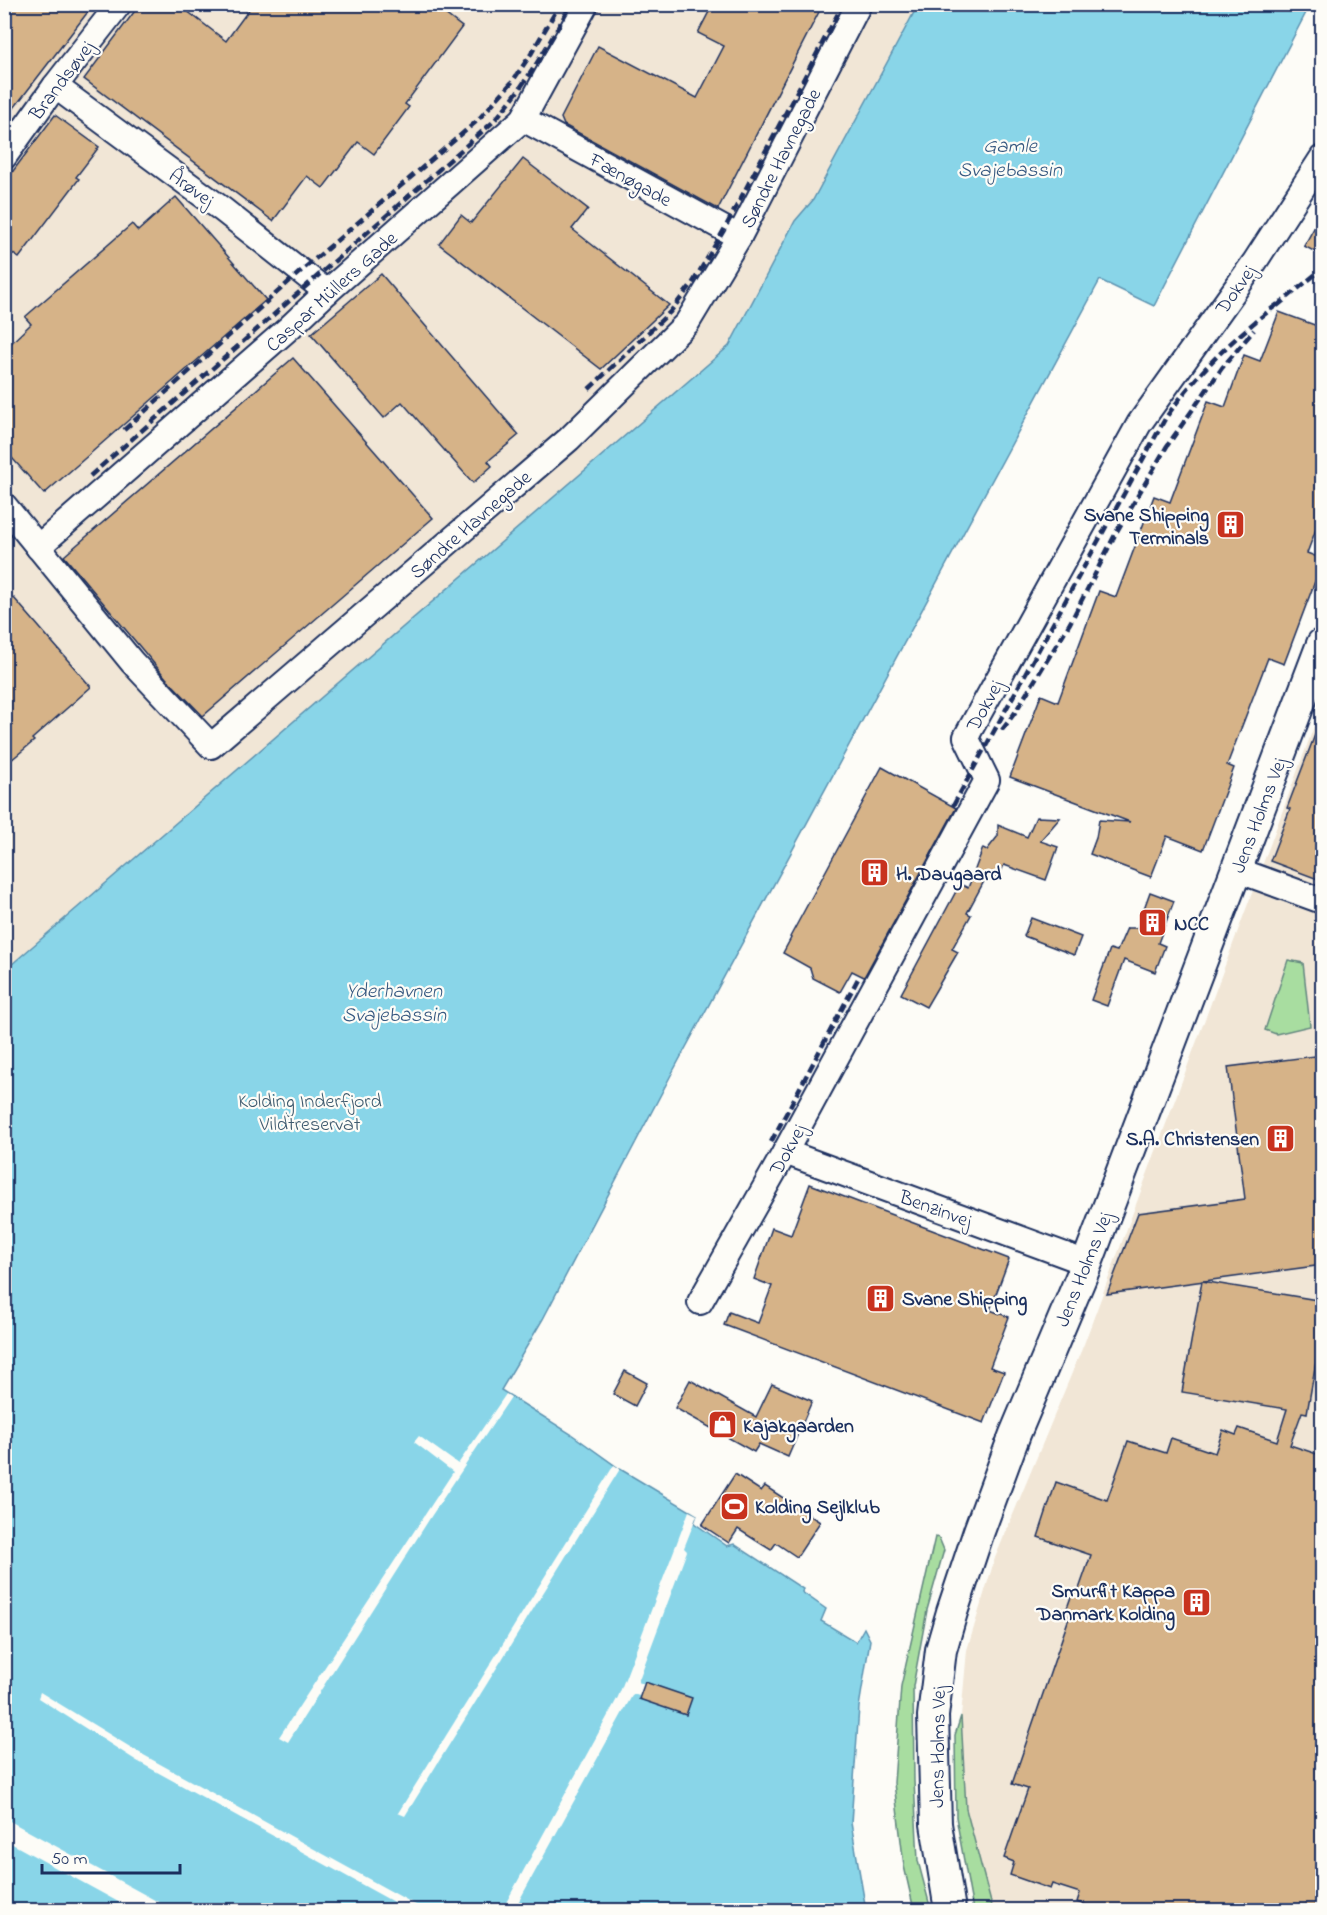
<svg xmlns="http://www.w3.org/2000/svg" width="1327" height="1915" font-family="'Indie Flower',sans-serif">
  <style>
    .built { fill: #f1e6d6 }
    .green { fill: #a8dda0; stroke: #62867f; stroke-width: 1.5 }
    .water { fill: #89d5e8; stroke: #5d93b1; stroke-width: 1.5 }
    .pier { fill: #fdfcf7 }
    .building { fill: #d6b388; stroke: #1b2f5e; stroke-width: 1.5 }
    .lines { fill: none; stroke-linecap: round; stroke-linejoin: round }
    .minor-casing { stroke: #1b2f5e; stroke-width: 28 }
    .major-casing { stroke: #1b2f5e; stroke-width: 34 }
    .minor { stroke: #fdfcf7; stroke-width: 24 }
    .major { stroke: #fdfcf7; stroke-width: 30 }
    .rail { stroke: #1b2f5e; stroke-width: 4.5; stroke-dasharray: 9 4.5; stroke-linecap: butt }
    .labels { text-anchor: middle; stroke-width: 4.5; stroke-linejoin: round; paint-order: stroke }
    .street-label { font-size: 20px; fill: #1b2f5e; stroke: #fdfcf7 }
    .poi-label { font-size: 20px; font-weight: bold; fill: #1b2f5e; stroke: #fdfcf7; text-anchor: start }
    .park-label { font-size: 20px; fill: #3e5a6e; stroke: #fdfcf7 }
    .water-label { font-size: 21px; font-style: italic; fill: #365880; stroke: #fdfcf7 }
  </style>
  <rect width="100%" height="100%" fill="#fdfcf7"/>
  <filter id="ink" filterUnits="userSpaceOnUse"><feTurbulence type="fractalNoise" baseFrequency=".0167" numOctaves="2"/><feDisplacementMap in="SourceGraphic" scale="12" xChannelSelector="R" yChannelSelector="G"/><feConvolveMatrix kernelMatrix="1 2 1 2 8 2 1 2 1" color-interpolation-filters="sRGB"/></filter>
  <g filter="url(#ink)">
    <g class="built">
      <path d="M5,5H918L813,200L795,221L729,346L5,971Z"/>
      <path d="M1322,705V1910H993L966,1809L961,1716L967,1650L995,1558L1084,1344Z"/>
    </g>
    <g class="green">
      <path d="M1288,960L1303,963L1310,1026L1276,1034L1265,1030Z"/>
      <path d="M935,1537L939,1538L944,1550L927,1610L913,1686L914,1781L918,1861L931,1910H914L904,1866L894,1783L901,1686Z"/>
      <path d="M961,1716L966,1809L993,1910H973L956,1817L955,1735Z"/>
    </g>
    <path class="water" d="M918,5H1310L1154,306L1100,280L671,1075L543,1319L501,1390L571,1434L620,1469L697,1515L694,1523L727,1546L734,1544L803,1589L802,1592L826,1609L821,1621L856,1642L864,1628L870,1640L859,1707L851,1823L866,1910H5L4,971L729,346L795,221L813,200Z"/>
    <g class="pier">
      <path d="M506,1394L511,1397L432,1515L288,1742L279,1737L453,1472L414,1442L419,1436L458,1464Z"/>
      <path d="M614,1465L620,1469L405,1816L398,1813Z"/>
      <path d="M689,1511L697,1515L684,1548L687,1551L638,1682L644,1684L645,1682L691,1698L686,1715L639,1699V1696L633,1694L514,1910H502L618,1697Z"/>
      <path d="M40,1692L140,1753L425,1910H408L137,1761L38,1698Z"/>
      <path d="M5,1818L6,1819L173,1910H133L5,1840Z"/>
    </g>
    <g class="building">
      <path d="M4,4H94L4,121Z"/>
      <path d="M140,4H178L226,41L253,4H432L462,27L405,104L409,107L374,154L358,142L323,188L307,176L273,221L84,79Z"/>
      <path d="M713,4H823L718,209L564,125L561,118L598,46L697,98L724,46L698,33Z"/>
      <path d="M55,115L99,147L76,177L79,179L19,258L4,247V183Z"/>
      <path d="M523,159L588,209L572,229L669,305L601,369L439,244L461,215L471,223Z"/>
      <path d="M176,197L266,300L44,494L4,449V350L31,324L25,317L132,224L138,231Z"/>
      <path d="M1323,212V256L1304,246Z"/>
      <path d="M381,274L519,435L488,461L492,466L473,483L402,402L384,418L311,334Z"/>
      <path d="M1279,312L1323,328V511L1307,553L1323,559V560L1284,664L1268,658L1227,765L1234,768L1203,850L1167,836L1151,877L1090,854L1096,838L1099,820L1130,822L1010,777L1041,695L1058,702L1099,591L1116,597L1154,496L1170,502L1208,401L1225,407L1244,355L1260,361Z"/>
      <path d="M293,358L433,518L203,716L166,678L64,556Z"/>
      <path d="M14,598L91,687L32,739L34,741L4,766V606Z"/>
      <path d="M1321,719H1323V881L1270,861L1290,809L1287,808Z"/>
      <path d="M882,767L956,808L864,977L852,971L840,992L813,978L810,968L783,953L791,938L790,937Z"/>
      <path d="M1036,817L1060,818L1040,841L1058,847L1046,880L1004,865L998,878L988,874L967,913L971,915L952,949L958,952L926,1007L901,994L960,884L968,888L983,848L987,850L998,836V825L1027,837Z"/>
      <path d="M1150,892L1174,901L1158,943L1165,946L1155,972L1124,960L1107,1006L1091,1000L1110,949L1117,951L1127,928H1137Z"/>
      <path d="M1031,918L1081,937L1074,955L1024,936Z"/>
      <path d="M1323,1055V1265L1107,1294L1138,1213L1245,1199L1228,1067Z"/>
      <path d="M810,1184L1009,1259L990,1310L1009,1317L990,1367L1004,1372L984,1423L724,1325L729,1312L758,1323L772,1286L754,1279L772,1228L791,1235Z"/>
      <path d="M1202,1281L1323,1301V1322L1307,1413L1302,1412L1290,1445L1323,1456V1911H1101L1077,1902L1080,1893L1052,1884L1050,1889L1010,1875L1014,1862L1004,1858L1028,1789L1012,1784L1071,1612L1066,1611L1073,1591L1078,1592L1091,1555L1038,1537L1056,1482L1107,1500L1128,1441L1166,1453L1171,1438L1215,1453L1223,1430L1236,1435L1239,1428L1277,1441L1287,1409L1182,1392Z"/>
      <path d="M625,1371L647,1383L635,1406L613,1394Z"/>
      <path d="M690,1380L756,1417L772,1384L812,1401L788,1457L759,1444L754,1452L675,1408Z"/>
      <path d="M735,1474L761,1491L765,1486L820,1522L797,1557L776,1543L771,1550L738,1529L729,1543L702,1525Z"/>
      <path d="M645,1682L692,1698L686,1715L639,1699Z"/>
    </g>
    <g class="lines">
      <defs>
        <g id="minor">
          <path d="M55,86L223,210L327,292"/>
          <path d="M523,119L739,237"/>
          <path d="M4,157L55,86L119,4"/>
          <path d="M4,505L132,662L211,746L569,439L687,323L739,237L859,4"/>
          <path d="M38,547L289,328L327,292L523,119L586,4"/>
          <path d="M1237,870L1322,901"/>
          <path d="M785,1152L1087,1263"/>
          <path d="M700,1302L785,1152L987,780L966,737L1139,424L1254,263L1322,158"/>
        </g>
        <path id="major" d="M950,1910L936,1824L933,1716L941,1650L952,1612L979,1531L1015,1434L1087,1263L1322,644"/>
      </defs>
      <use href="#minor" class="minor-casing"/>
      <use href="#major" class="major-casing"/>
      <use href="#minor" class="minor"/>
      <use href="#major" class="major"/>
      <g class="rail">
        <path d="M1277,306L1322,269"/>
        <path d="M589,389L670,312L692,284L724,230L843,4"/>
        <path d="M124,430L301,271L477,121L512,82L531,54L560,4"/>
        <path d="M90,476L493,122C525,86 548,46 571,4"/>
        <path d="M1002,730L1014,714L1070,623L1117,531L1167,446L1222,368L1254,330"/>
        <path d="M953,806L1165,419C1197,372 1236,335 1282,301"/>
        <path d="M771,1142L860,975"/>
      </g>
    </g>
  </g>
  <defs>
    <symbol id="building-square" viewBox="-11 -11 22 22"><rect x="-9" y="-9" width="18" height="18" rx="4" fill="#c8321e" stroke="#fdfcf7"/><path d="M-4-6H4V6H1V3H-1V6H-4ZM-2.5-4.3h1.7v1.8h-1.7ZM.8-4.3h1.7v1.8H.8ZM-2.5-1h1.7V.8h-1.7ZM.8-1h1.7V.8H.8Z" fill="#fff"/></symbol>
    <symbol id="shop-square" viewBox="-11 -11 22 22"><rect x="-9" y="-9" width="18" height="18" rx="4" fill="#c8321e" stroke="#fdfcf7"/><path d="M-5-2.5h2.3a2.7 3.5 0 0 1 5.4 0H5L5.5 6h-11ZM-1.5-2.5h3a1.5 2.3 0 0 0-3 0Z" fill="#fff"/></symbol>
    <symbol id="stadium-square" viewBox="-11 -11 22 22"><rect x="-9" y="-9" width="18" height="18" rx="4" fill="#c8321e" stroke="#fdfcf7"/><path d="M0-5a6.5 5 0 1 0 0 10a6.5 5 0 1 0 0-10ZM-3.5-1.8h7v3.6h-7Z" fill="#fff"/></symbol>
  </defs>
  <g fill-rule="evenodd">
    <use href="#building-square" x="1214" y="508" width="33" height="33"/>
    <use href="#building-square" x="858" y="856" width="33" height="33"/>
    <use href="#building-square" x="1136" y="906" width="33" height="33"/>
    <use href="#building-square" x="1264" y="1122" width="33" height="33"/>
    <use href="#building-square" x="864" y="1282" width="33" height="33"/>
    <use href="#shop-square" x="706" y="1408" width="33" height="33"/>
    <use href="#stadium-square" x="718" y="1490" width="33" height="33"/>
    <use href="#building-square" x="1180" y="1586" width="33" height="33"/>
  </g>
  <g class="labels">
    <g class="street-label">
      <text transform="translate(61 80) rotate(-53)" y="7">Brandsøvej</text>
      <text transform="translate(780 158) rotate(-63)" y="7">Søndre Havnegade</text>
      <text transform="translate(631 179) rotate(29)" y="7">Fænøgade</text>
      <text transform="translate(192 187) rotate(36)" y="7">Årøvej</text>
      <text transform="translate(1235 289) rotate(-55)" y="7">Dokvej</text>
      <text transform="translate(331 291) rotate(-42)" y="7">Caspar Müllers Gade</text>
      <text transform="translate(470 524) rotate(-41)" y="7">Søndre Havnegade</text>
      <text transform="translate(984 705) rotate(-61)" y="7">Dokvej</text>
      <text transform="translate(1258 815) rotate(-69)" y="7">Jens Holms Vej</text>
      <text transform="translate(787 1149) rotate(-61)" y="7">Dokvej</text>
      <text transform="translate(936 1208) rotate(20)" y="7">Benzinvej</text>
      <text transform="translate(1083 1269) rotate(-68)" y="7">Jens Holms Vej</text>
      <text transform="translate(937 1747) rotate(-89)" y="7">Jens Holms Vej</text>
    </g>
    <g class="poi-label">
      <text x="1209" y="521" text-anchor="end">Svane Shipping<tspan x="1209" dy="23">Terminals</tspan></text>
      <text x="896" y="880">H. Daugaard</text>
      <text x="1174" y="930">NCC</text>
      <text x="1259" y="1145" text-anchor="end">S.A. Christensen</text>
      <text x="902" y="1305">Svane Shipping</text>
      <text x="743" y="1432">Kajakgaarden</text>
      <text x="755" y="1513">Kolding Sejlklub</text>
      <text x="1175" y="1597" text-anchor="end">Smurfit Kappa<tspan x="1175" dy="23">Danmark Kolding</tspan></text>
    </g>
    <g class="park-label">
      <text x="310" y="1107">Kolding Inderfjord<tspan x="310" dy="23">Vildtreservat</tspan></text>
    </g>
    <g class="water-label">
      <text x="1010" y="152">Gamle<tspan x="1010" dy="24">Svajebassin</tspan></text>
      <text x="394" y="997">Yderhavnen<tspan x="394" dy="24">Svajebassin</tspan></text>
    </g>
  </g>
  <rect width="1327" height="1915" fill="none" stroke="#fdfcf7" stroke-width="24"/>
  <rect x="12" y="12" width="1303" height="1891" fill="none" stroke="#1b2f5e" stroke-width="2" filter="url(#ink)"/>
  <path d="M42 1864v9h138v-9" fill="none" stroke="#1b2f5e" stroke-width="3"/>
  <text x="51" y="1864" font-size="18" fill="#1b2f5e" stroke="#fdfcf7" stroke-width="4.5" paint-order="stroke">50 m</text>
</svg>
